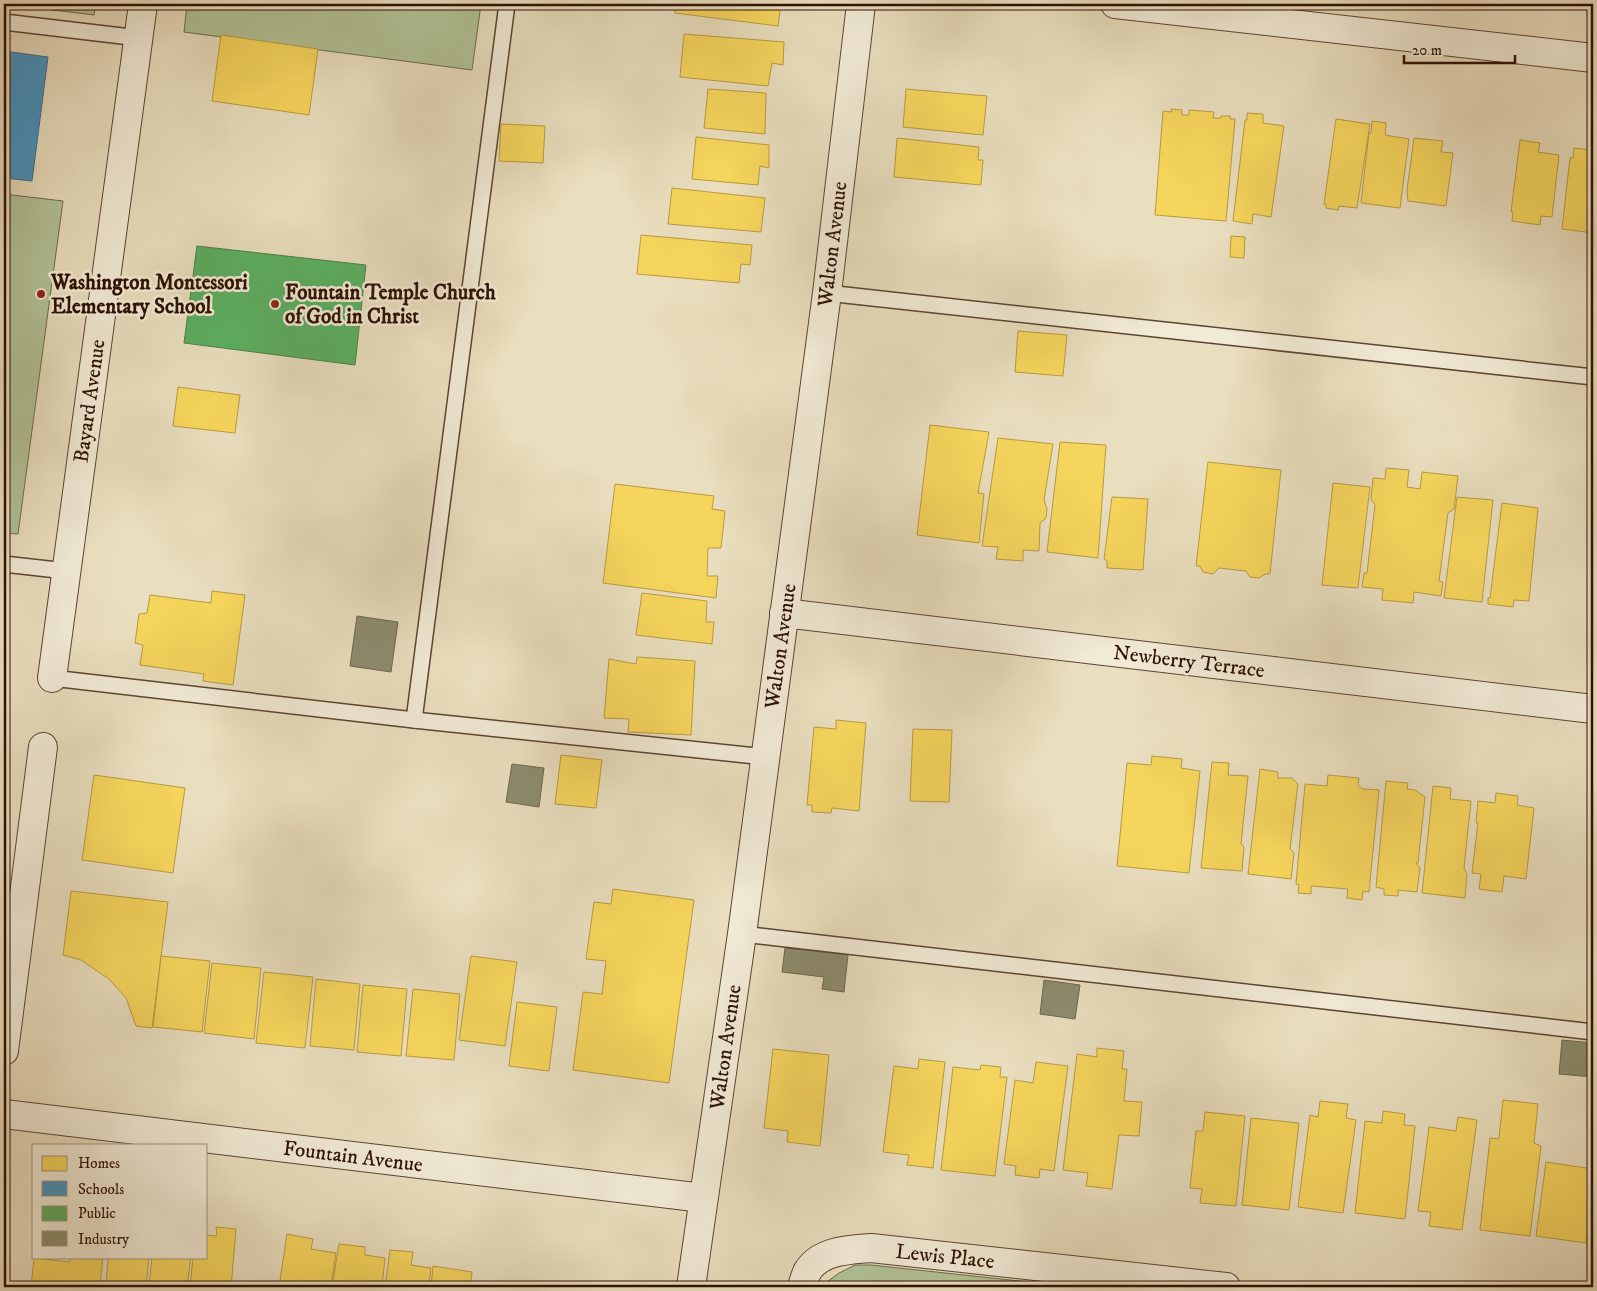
<svg xmlns="http://www.w3.org/2000/svg" width="1597" height="1291" font-family="'IM FELL DW Pica',serif">
  <style>
    .green { fill: #b1c296; stroke: #706a4d }
    .homes { fill: #f6d55c; stroke: #ba9a42 }
    .schools { fill: #4393c3; stroke: #3d6c8a }
    .public { fill: #5aae61; stroke: #4d7f45 }
    .industry { fill: #8c8c6e; stroke: #70674e }
    .lines { fill: none; stroke-linecap: round; stroke-linejoin: round }
    .service-casing { stroke: #5d4432; stroke-width: 18 }
    .minor-casing { stroke: #5d4432; stroke-width: 30 }
    .service { stroke: #f1ead5; stroke-width: 15 }
    .minor { stroke: #f1ead5; stroke-width: 28 }
    .poi-dot { fill: #8f2418; stroke: #f1ead5; stroke-width: 2 }
    .labels { text-anchor: middle; stroke-width: 5; stroke-linejoin: round; paint-order: stroke }
    .street-label { font-size: 21px; fill: #2e1104; stroke: #f1ead5 }
    .poi-label { font-size: 21px; font-weight: bold; fill: #2e1104; stroke: #f1ead5; text-anchor: start }
  </style>
  <rect width="100%" height="100%" fill="#e9debe"/>
  <filter id="stains"><feTurbulence type="fractalNoise" baseFrequency=".004" numOctaves="4"/><feColorMatrix values="0 0 0 0 .2 0 0 0 0 .09 0 0 0 0 .02 0 0 0 .5 -.17"/></filter>
  <radialGradient id="worn" r=".72"><stop offset=".6" stop-color="#630" stop-opacity="0"/><stop offset="1" stop-color="#630" stop-opacity=".3"/></radialGradient>
  <g class="green">
    <path d="M4,4H96L94,15Z"/>
    <path d="M187,4H481L472,70L184,32Z"/>
    <path d="M4,194L63,201L18,534L4,533Z"/>
    <path d="M855,1265H871L1075,1287H820L839,1273Z"/>
  </g>
  <g class="homes">
    <path d="M676,4H781L778,26L675,13Z"/>
    <path d="M684,34L784,42L783,65L772,63L768,86L680,77Z"/>
    <path d="M221,35L318,49L309,115L212,101Z"/>
    <path d="M708,89L766,93L765,134L704,128Z"/>
    <path d="M906,89L987,96L983,135L903,127Z"/>
    <path d="M1171,109L1182,110V115H1189V110L1214,112L1213,118H1221V116H1230V119H1235L1226,221L1155,215L1163,111L1172,112Z"/>
    <path d="M1247,113L1263,114V123L1284,126L1271,217L1253,214L1252,224L1233,221L1245,120H1247Z"/>
    <path d="M1336,119L1370,124L1357,208L1339,206L1338,210L1326,208V204H1324Z"/>
    <path d="M1372,121L1386,123L1385,135L1409,139L1400,208L1361,203L1369,133H1371Z"/>
    <path d="M501,124L545,126L543,163L499,161Z"/>
    <path d="M696,137L769,145V168L760,166L758,185L692,179Z"/>
    <path d="M897,138L979,147L978,160H983L981,185L894,177Z"/>
    <path d="M1414,138L1443,141L1441,152L1453,153L1446,206L1408,201L1407,190Z"/>
    <path d="M1520,140L1540,143L1538,152L1559,155L1552,217L1541,216L1540,225L1512,221L1513,212H1511Z"/>
    <path d="M1574,148L1592,150L1590,161H1593V233L1562,229L1570,158H1573Z"/>
    <path d="M672,188L765,198L761,232L668,224Z"/>
    <path d="M641,235L752,245L750,265L741,264L739,283L637,274Z"/>
    <path d="M1231,236L1245,237L1244,258L1230,257Z"/>
    <path d="M1018,331L1067,335L1063,376L1015,372Z"/>
    <path d="M178,387L240,395L235,433L173,426Z"/>
    <path d="M930,425L989,432L978,493L984,494L979,543L917,535Z"/>
    <path d="M998,438L1053,444L1044,500L1047,509L1046,518L1040,523L1039,551L1023,550V561L996,559L998,547L982,546Z"/>
    <path d="M1060,442L1106,445L1098,558L1047,552Z"/>
    <path d="M1208,462L1281,470L1270,574H1265L1259,578L1250,577L1246,571L1219,568L1213,574L1203,572L1200,566H1196Z"/>
    <path d="M1386,468L1409,470L1407,487L1420,489L1422,472L1458,476L1454,509L1448,513L1439,581L1443,582L1441,596L1414,592L1413,603L1382,600L1383,589L1362,587L1364,573H1367L1375,505L1371,500L1373,478L1385,479Z"/>
    <path d="M1333,483L1370,487L1358,588L1322,585Z"/>
    <path d="M615,484L714,496L712,509L725,511L721,548H708L707,576H718L716,598L603,583Z"/>
    <path d="M1112,497L1148,499L1143,570L1107,568V561L1104,559Z"/>
    <path d="M1457,497L1493,500L1482,602L1444,598Z"/>
    <path d="M1502,503L1538,508L1529,601L1514,600L1513,607L1488,604V598H1490Z"/>
    <path d="M212,591L245,595L233,685L203,681L204,674L140,665L143,645L135,643L139,614L147,613L150,595L211,603Z"/>
    <path d="M642,593L707,601L706,622H714L712,644L636,635Z"/>
    <path d="M637,657L695,661L691,735L628,732L629,719L604,718L609,659L636,664Z"/>
    <path d="M836,720L866,723L859,811L832,808L831,813L812,812V805H807L814,727L836,729Z"/>
    <path d="M913,729L952,730L949,802L910,801Z"/>
    <path d="M561,755L602,760L596,808L555,804Z"/>
    <path d="M1152,756L1182,759L1181,768L1200,771L1189,873L1117,866L1127,763L1151,765Z"/>
    <path d="M1212,762L1229,763L1228,775L1248,776L1241,844L1244,847L1242,871L1201,868Z"/>
    <path d="M1260,769L1278,772V778H1292L1298,784L1290,849L1294,853L1291,879L1248,874Z"/>
    <path d="M94,775L185,788L173,873L82,860Z"/>
    <path d="M1328,775L1359,778L1358,785L1363,789L1379,790L1369,892L1363,891L1362,900L1347,898L1348,889L1311,886V894L1298,893L1299,885L1296,884L1305,784L1327,786Z"/>
    <path d="M1386,781L1408,783L1407,789L1415,790L1425,797L1418,863H1416L1420,868L1417,892L1398,890V896L1384,895V889L1376,887Z"/>
    <path d="M1433,786L1451,788L1450,799L1471,801L1464,868L1467,874L1465,898L1422,893Z"/>
    <path d="M1496,793L1518,796L1517,805L1534,808L1526,879L1504,876L1502,892L1479,889L1481,874L1472,873L1478,823H1476L1478,801L1495,803Z"/>
    <path d="M1593,851V913L1587,912Z"/>
    <path d="M613,889L694,900L669,1083L573,1070L583,992L602,994L606,961L586,959L594,902L611,904Z"/>
    <path d="M71,891L168,902L152,1028L136,1026L126,998L109,979L81,960L63,955Z"/>
    <path d="M161,956L210,961L202,1032L153,1027Z"/>
    <path d="M471,956L517,962L505,1046L459,1040Z"/>
    <path d="M212,963L261,968L254,1039L204,1033Z"/>
    <path d="M264,972L313,977L305,1048L256,1043Z"/>
    <path d="M316,979L360,984L354,1050L310,1046Z"/>
    <path d="M363,985L407,989L401,1056L357,1052Z"/>
    <path d="M413,989L460,994L454,1060L406,1056Z"/>
    <path d="M517,1002L557,1007L549,1071L509,1066Z"/>
    <path d="M1097,1048L1124,1051L1122,1069H1127L1124,1101L1142,1102L1139,1136L1119,1135L1112,1189L1086,1186L1088,1173L1063,1170L1077,1054L1097,1057Z"/>
    <path d="M773,1049L829,1055L820,1146L787,1142L788,1131L764,1128Z"/>
    <path d="M919,1059L945,1062L933,1168L907,1165L909,1155L883,1152L894,1066L918,1069Z"/>
    <path d="M1036,1062L1068,1066L1054,1171L1040,1169L1039,1178L1015,1175L1016,1166L1004,1164L1015,1080L1033,1083Z"/>
    <path d="M981,1065L1001,1067L1000,1077H1007L995,1176L941,1170L953,1067L980,1070Z"/>
    <path d="M1503,1100L1538,1104L1534,1143L1541,1146L1530,1236L1480,1230L1490,1138L1499,1139Z"/>
    <path d="M1320,1101L1348,1104L1346,1118L1356,1120L1343,1213L1298,1207L1310,1115L1318,1117Z"/>
    <path d="M1383,1111L1405,1114L1404,1125L1415,1126L1405,1219L1355,1213L1365,1121L1382,1123Z"/>
    <path d="M1205,1112L1245,1116L1236,1206L1200,1203L1202,1189L1190,1188L1196,1131H1203Z"/>
    <path d="M1458,1117L1477,1120L1462,1230L1429,1226L1431,1212L1418,1211L1429,1127L1456,1131Z"/>
    <path d="M1251,1118L1299,1123L1289,1210L1242,1205Z"/>
    <path d="M1546,1162L1593,1169V1188L1586,1243L1536,1236Z"/>
    <path d="M216,1227L236,1229L231,1287H190L193,1257H206V1235L217,1236Z"/>
    <path d="M287,1234L313,1239L311,1249L336,1253L331,1287H279Z"/>
    <path d="M339,1244L365,1247V1255L385,1258L382,1287H332Z"/>
    <path d="M390,1250L413,1252L411,1265L431,1268L429,1287H385Z"/>
    <path d="M70,1257H103L100,1287H31L34,1258L70,1262Z"/>
    <path d="M108,1257H149L146,1287H106Z"/>
    <path d="M152,1257H191L187,1287H149Z"/>
    <path d="M433,1266L472,1272L470,1287H431Z"/>
  </g>
  <path class="schools" d="M4,51L48,57L32,181L4,178Z"/>
  <path class="public" d="M197,246L366,265L355,365L184,343Z"/>
  <g class="industry">
    <path d="M357,616L398,622L391,672L350,666Z"/>
    <path d="M512,764L544,768L539,807L506,802Z"/>
    <path d="M785,948L848,955L844,992L822,989L824,977L782,972Z"/>
    <path d="M1044,980L1080,985L1075,1019L1040,1014Z"/>
    <path d="M1562,1040L1593,1043V1077L1559,1074Z"/>
  </g>
  <g class="lines">
    <defs>
      <g id="service">
        <path d="M4,22L139,38"/>
        <path d="M827,293L1593,377"/>
        <path d="M4,564L66,571"/>
        <path d="M52,678L414,720L765,757"/>
        <path d="M414,720L507,4"/>
        <path d="M742,934L1593,1032"/>
      </g>
      <g id="minor">
        <path d="M1115,4L1593,58"/>
        <path d="M784,613L1593,709"/>
        <path d="M52,678L143,4"/>
        <path d="M4,1051L43,747"/>
        <path d="M4,1114L703,1198"/>
        <path d="M691,1287L742,934L827,293L861,4"/>
        <path d="M802,1287C803,1283 805,1277 807,1272C820,1250 849,1250 871,1248L1226,1287"/>
      </g>
    </defs>
    <use href="#service" class="service-casing"/>
    <use href="#minor" class="minor-casing"/>
    <use href="#service" class="service"/>
    <use href="#minor" class="minor"/>
  </g>
  <g class="poi-dot">
    <circle cx="41" cy="294" r="5"/>
    <circle cx="275" cy="304" r="5"/>
  </g>
  <g class="labels">
    <g class="street-label">
      <text transform="translate(832 244) rotate(-83)" y="7">Walton Avenue</text>
      <text transform="translate(89 401) rotate(-82)" y="7">Bayard Avenue</text>
      <text transform="translate(780 646) rotate(-82)" y="7">Walton Avenue</text>
      <text transform="translate(1189 661) rotate(7)" y="7">Newberry Terrace</text>
      <text transform="translate(725 1047) rotate(-82)" y="7">Walton Avenue</text>
      <text transform="translate(353 1156) rotate(7)" y="7">Fountain Avenue</text>
      <text transform="translate(945 1256) rotate(6)" y="7">Lewis Place</text>
    </g>
    <g class="poi-label">
      <text x="51" y="289">Washington Montessori<tspan x="51" dy="24">Elementary School</tspan></text>
      <text x="285" y="299">Fountain Temple Church<tspan x="285" dy="24">of God in Christ</tspan></text>
    </g>
  </g>
  <rect width="1597" height="1291" fill="none" stroke="#e9debe" stroke-width="20"/>
  <rect x="5" y="5" width="1587" height="1281" fill="none" stroke="#2e1104" stroke-width="2.5"/>
  <rect x="10" y="10" width="1577" height="1271" fill="none" stroke="#2e1104"/>
  <rect x="32" y="1144" width="175" height="115" fill="#f1ead5" stroke="#a39381"/>
  <rect x="42" y="1156" width="25" height="15" fill="#f6d55c" stroke="#a39381"/>
  <text x="78" y="1168" font-size="15" fill="#2e1104">Homes</text>
  <rect x="42" y="1181" width="25" height="15" fill="#4393c3" stroke="#a39381"/>
  <text x="78" y="1194" font-size="15" fill="#2e1104">Schools</text>
  <rect x="42" y="1206" width="25" height="15" fill="#5aae61" stroke="#a39381"/>
  <text x="78" y="1218" font-size="15" fill="#2e1104">Public</text>
  <rect x="42" y="1231" width="25" height="15" fill="#8c8c6e" stroke="#a39381"/>
  <text x="78" y="1244" font-size="15" fill="#2e1104">Industry</text>
  <path d="M1404 55v8h111v-8" fill="none" stroke="#2e1104" stroke-width="2.5"/>
  <text x="1412" y="55" font-size="15" fill="#2e1104" stroke="#f1ead5" stroke-width="4" paint-order="stroke">20 m</text>
  <rect width="100%" height="100%" filter="url(#stains)"/>
  <rect width="100%" height="100%" fill="url(#worn)"/>
</svg>
